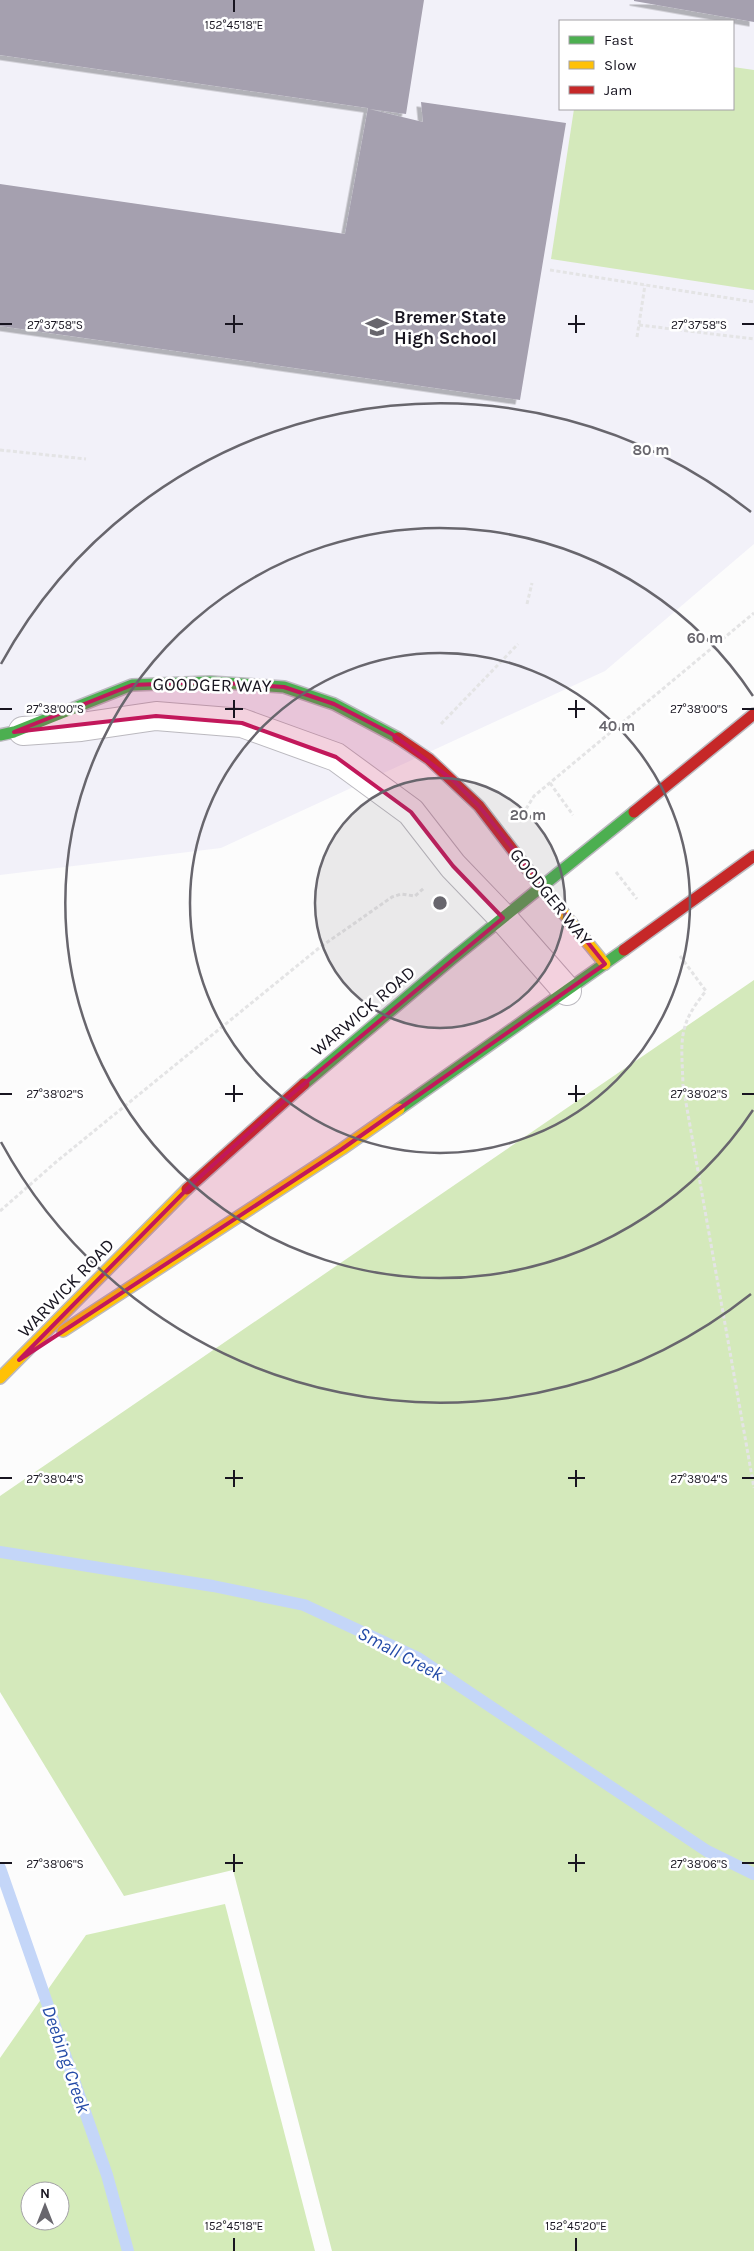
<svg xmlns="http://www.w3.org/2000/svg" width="754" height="2251" font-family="Karla,sans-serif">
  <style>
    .built { fill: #f2f1f9; fill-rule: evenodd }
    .green { fill: #d4e9bb }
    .forest { fill: #d4ebb9; fill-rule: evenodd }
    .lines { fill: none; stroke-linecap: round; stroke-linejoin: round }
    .stream { stroke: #c4d6f8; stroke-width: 12 }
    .building { fill: #a5a0af; filter: url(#shadow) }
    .street-casing { stroke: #bbb9bf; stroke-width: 30 }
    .fast-casing { stroke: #bbb9bf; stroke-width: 14 }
    .slow-casing { stroke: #bbb9bf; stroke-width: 14 }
    .jam-casing { stroke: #bbb9bf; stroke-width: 14 }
    .path { stroke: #e4e4e5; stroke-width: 3; stroke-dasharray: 4 2.5; stroke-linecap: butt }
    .street { stroke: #fff; stroke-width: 28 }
    .fast { stroke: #4caf50; stroke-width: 11 }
    .slow { stroke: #ffc107; stroke-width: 11 }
    .jam { stroke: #c62828; stroke-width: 11 }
    .marked { fill: #c2185b; fill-opacity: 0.2; stroke: #c2185b; stroke-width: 4; stroke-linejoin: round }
    .ticks { fill: none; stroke: #181520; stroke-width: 2 }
    .ring { fill: none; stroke: #68666d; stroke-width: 2.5 }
    .labels { text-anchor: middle; stroke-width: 5; stroke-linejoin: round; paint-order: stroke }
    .poi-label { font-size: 18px; font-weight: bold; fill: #181520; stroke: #fff; text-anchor: start }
    .street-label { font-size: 18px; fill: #181520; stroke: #fff }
    .water-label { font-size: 19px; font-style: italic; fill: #244ba7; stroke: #fff }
    .ticks-label { font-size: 12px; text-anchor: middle; fill: #181520; stroke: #fff; stroke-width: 5; stroke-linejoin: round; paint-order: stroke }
    .centre { fill: #68666d; stroke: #fff; stroke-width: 2.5 }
    .ring-label { font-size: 15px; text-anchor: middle; font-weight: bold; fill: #68666d; stroke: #fff; stroke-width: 5; stroke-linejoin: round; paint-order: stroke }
  </style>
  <defs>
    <filter id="shadow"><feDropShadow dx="-4.5" dy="4.5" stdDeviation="0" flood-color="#0004"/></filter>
  </defs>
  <rect width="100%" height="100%" fill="#fcfcfc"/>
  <path class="built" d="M0,0H754V544L605,671L221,848L0,875ZM560,21H733V109H560Z"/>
  <g class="green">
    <path d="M733,67L754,70V290L551,259L574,109H733Z"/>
    <path d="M754,980V2251H332L233,1870L124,1896L0,1692V1496Z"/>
  </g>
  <path class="forest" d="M225,1904L315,2251H0V2058L86,1935ZM30,2191H60V2221H30Z"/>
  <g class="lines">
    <g class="stream">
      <path d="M0,1552L213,1586L304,1605L418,1658L707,1851L754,1874"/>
      <path d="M0,1868L107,2175L128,2251"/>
    </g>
  </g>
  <g class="building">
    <path d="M0,0H424L406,114L369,109L423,122L421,102L566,123L520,400L0,326V184L345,234L368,108L0,55Z"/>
    <path d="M634,0H754V22L634,1Z"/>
  </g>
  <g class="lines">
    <defs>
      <path id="street" d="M23,731L81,727L156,716L242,723L336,757L411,812L453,866L503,918L567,991"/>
      <g id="fast">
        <path d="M0,735L14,732L132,685L210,682L284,687L334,704L398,738"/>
        <path d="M304,1084L452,959L634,812"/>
        <path d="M399,1109L624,950"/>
      </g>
      <g id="slow">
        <path d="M525,866L605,964"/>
        <path d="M63,1331L342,1149L399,1109"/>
        <path d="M0,1378L187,1189"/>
      </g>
      <g id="jam">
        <path d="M398,738L429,759L479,806L525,866"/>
        <path d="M634,812L754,714"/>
        <path d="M624,950L754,856"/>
        <path d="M187,1189L304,1084"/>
      </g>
    </defs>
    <use href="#street" class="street-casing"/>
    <use href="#fast" class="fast-casing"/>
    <use href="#slow" class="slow-casing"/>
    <use href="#jam" class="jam-casing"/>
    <g class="path">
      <path d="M550,270L754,302"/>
      <path d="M639,325L754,339"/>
      <path d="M637,337L645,285"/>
      <path d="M0,450L86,459"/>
      <path d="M527,604L532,583"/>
      <path d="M441,724L518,644"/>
      <path d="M550,783L573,815"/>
      <path d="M526,809L534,796L754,613"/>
      <path d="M616,872L637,899"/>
      <path d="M680,956L706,991C676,1027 682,1042 683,1086L754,1488"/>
      <path d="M0,1211L56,1162L319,948L392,897L401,894L415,896L424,888"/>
    </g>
    <use href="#street" class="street"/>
    <use href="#fast" class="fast"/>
    <use href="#slow" class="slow"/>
    <use href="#jam" class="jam"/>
  </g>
  <path class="marked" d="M210,682L284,687L334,704L392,734L454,781L479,806L605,964L342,1149L19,1360L193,1183L287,1098L503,918L453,866L411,812L336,757L242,723L156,716L14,732L132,685Z"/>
  <path class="ticks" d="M234,0V12M234,315V333M576,315V333M0,324H12M225,324H243M568,324H585M742,324H754M234,700V718M576,700V718M0,709H12M225,709H243M568,709H585M742,709H754M234,1085V1102M576,1085V1102M0,1094H12M225,1094H243M568,1094H585M742,1094H754M234,1470V1487M576,1470V1487M0,1478H12M225,1478H243M568,1478H585M742,1478H754M234,1854V1872M576,1854V1872M0,1863H12M225,1863H243M568,1863H585M742,1863H754M234,2238V2251M576,2238V2251"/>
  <circle cx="440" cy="903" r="125" fill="#68666d" fill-opacity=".12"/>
  <g class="ring">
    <circle cx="440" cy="903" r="125"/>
    <circle cx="440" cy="903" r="250"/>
    <path d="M753 1110A375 375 0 1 1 753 696"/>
    <path d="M751 1294A500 500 0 0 1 1 1142M1 664A500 500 0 0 1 751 512"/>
  </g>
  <defs>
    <symbol id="school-bare" viewBox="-9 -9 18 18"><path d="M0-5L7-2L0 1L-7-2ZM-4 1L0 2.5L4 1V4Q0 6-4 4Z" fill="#68666d" stroke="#fff" stroke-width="2.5" paint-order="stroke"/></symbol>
  </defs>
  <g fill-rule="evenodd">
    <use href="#school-bare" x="361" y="311" width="32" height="32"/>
  </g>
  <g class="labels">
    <g class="poi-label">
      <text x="394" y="323">Bremer State<tspan x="394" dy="21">High School</tspan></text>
    </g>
    <g class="street-label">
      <text transform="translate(212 685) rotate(1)" y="6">GOODGER WAY</text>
      <text transform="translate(551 897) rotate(51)" y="6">GOODGER WAY</text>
      <text transform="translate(363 1011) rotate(-40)" y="6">WARWICK ROAD</text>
      <text transform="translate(66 1288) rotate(-46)" y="6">WARWICK ROAD</text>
    </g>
    <g class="water-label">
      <text transform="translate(401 1653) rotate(28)" y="7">Small Creek</text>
      <text transform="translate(67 2059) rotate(71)" y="7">Deebing Creek</text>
    </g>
  </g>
  <g class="ticks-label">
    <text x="234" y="29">152°45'18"E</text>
    <text x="55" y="329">27°37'58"S</text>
    <text x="699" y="329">27°37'58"S</text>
    <text x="55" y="713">27°38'00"S</text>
    <text x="699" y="713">27°38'00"S</text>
    <text x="55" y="1098">27°38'02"S</text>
    <text x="699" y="1098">27°38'02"S</text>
    <text x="55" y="1483">27°38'04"S</text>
    <text x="699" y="1483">27°38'04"S</text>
    <text x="55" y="1868">27°38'06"S</text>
    <text x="699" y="1868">27°38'06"S</text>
    <text x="234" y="2230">152°45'18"E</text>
    <text x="576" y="2230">152°45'20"E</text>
  </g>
  <circle cx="440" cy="903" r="8" class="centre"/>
  <g class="ring-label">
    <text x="651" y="455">80 m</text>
    <text x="705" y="643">60 m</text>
    <text x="617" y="731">40 m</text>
    <text x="528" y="820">20 m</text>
  </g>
  <rect x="559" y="20" width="175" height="90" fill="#ffffff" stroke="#a3a1a6"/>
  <rect x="569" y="36" width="25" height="8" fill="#4caf50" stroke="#a3a1a6"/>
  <text x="604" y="45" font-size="15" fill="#181520">Fast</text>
  <rect x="569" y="61" width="25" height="8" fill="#ffc107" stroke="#a3a1a6"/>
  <text x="604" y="70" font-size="15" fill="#181520">Slow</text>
  <rect x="569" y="86" width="25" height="8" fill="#c62828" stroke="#a3a1a6"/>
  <text x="604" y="95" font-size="15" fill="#181520">Jam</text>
  <g transform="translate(45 2206)"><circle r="24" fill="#ffffff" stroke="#a3a1a6"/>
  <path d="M0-4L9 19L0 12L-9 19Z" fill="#68666d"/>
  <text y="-8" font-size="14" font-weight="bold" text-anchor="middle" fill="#181520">N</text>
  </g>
</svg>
